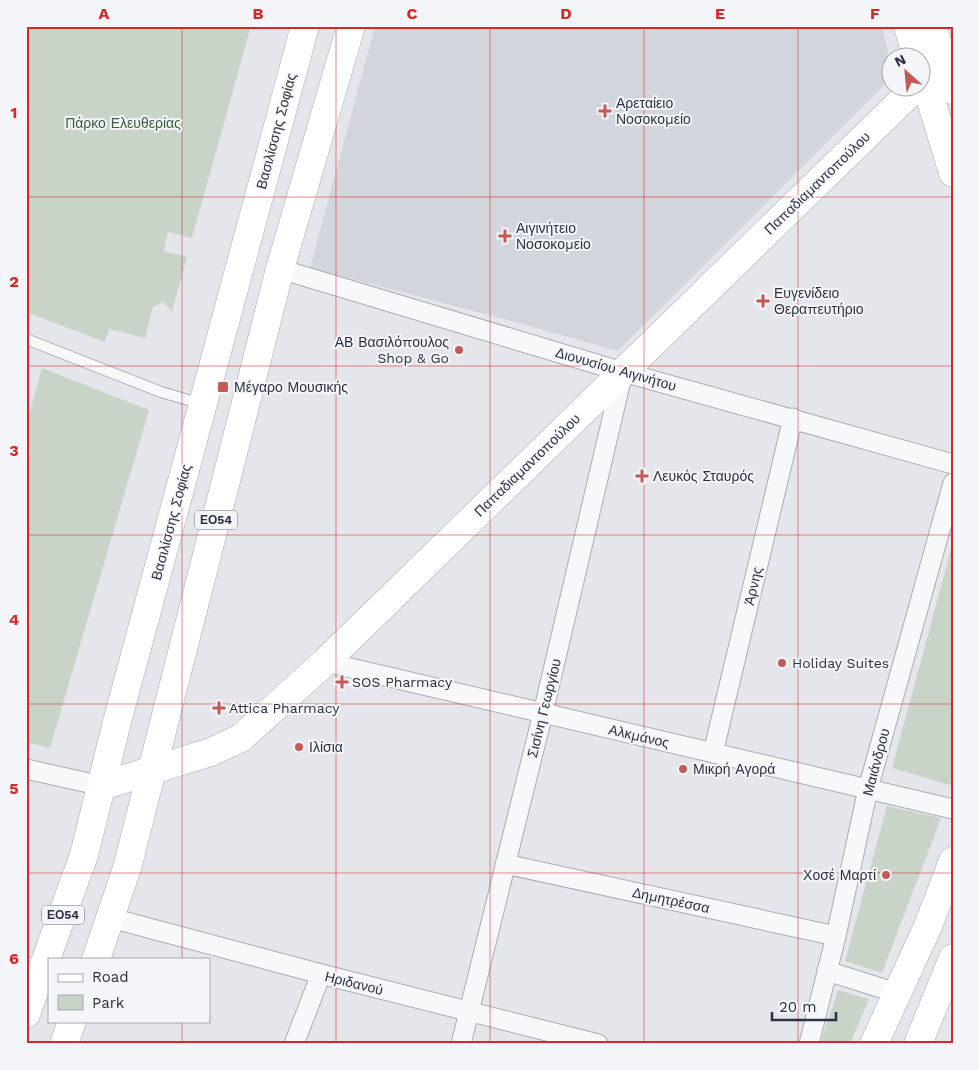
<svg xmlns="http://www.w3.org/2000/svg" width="979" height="1070" font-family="'Work Sans',sans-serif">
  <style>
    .built { fill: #d3d5dd }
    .green { fill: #c8d4c7 }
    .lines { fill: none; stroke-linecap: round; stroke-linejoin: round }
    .lane-casing { stroke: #aaacb5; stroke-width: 12 }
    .street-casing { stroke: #aaacb5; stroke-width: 21 }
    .secondary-casing { stroke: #aaacb5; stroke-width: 29 }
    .primary-casing { stroke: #a5a9b6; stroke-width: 29 }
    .lane { stroke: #f7f8fa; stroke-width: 10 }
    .street { stroke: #f7f8fa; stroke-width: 19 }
    .secondary { stroke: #fff; stroke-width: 28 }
    .primary { stroke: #fff; stroke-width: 28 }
    .grid { fill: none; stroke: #d62828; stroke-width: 1; stroke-opacity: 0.55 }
    .poi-dot { fill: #c35a57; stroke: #f4f5f8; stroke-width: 2 }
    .labels { text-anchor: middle; stroke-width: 4; stroke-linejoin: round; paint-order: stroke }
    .shield { fill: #f4f5f8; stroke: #696c79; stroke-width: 1 }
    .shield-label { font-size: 12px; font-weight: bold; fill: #2e3142 }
    .poi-label { font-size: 14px; fill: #2e3142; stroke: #f4f5f8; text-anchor: start }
    .park-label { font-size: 14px; fill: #3c5d3c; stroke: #f4f5f8 }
    .street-label { font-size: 14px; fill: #2e3142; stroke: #f4f5f8 }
    .neatline { fill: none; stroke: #d62828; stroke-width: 2 }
    .grid-label { font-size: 16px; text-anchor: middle; font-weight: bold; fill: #d62828 }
  </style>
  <rect width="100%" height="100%" fill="#e5e6eb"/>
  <path class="built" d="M375,26H882L891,66L883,86L618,351L508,320L310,268Z"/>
  <g class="green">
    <path d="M26,26H251L192,238L168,232L164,251L187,257L172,312L164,302L153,307L145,338L109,329L105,342L26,312Z"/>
    <path d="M42,368L149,410L50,748L26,742V426Z"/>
    <path d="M953,542V786L892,768Z"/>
    <path d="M887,806L941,818L882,973L845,961Z"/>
    <path d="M838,990L869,999L850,1044H820Z"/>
  </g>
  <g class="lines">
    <defs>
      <path id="lane" d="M26,339L161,392L202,404"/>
      <g id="street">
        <path d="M280,269L623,372L953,464"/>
        <path d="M325,662L953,809"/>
        <path d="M713,753L793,418"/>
        <path d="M26,769L102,786"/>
        <path d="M505,864L836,936"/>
        <path d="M111,918L321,974L598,1044"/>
        <path d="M827,971L897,993"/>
        <path d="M294,1044L321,974"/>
        <path d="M461,1044L543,713L623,372"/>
        <path d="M809,1044L836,936L868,789L953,483"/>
      </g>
      <g id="secondary">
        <path d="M908,26L917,58"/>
        <path d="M932,26L953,90"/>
        <path d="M922,71L953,173"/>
        <path d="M102,786L211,752L241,738L325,662L915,88"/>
        <path d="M874,1044L928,926L953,861"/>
        <path d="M918,1044L953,958"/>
      </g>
      <g id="primary">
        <path d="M96,959L127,868L280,269L351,26"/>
        <path d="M26,1014L84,855L118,718L305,26"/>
        <path d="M64,1044L72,1021"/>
      </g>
    </defs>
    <use href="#lane" class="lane-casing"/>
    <use href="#street" class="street-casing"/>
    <use href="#secondary" class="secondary-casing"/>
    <use href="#primary" class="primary-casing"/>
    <use href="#lane" class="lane"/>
    <use href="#street" class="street"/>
    <use href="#secondary" class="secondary"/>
    <use href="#primary" class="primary"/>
  </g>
  <path class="grid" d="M182,26V959M336,26V1044M490,26V1044M644,26V1044M798,26V1044M26,197H953M26,366H953M26,535H953M26,704H953M26,873H953M182,1021V1044"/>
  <g class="poi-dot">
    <path d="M602.5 103.5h5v5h5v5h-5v5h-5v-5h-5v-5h5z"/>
    <path d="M502.5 228.5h5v5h5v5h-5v5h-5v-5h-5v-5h5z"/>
    <path d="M760.5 293.5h5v5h5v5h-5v5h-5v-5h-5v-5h5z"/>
    <circle cx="459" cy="350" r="5"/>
    <rect x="217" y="381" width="12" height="12" rx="2.5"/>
    <path d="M639.5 468.5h5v5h5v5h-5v5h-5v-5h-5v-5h5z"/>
    <circle cx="782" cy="663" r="5"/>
    <path d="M339.5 674.5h5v5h5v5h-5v5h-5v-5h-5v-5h5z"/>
    <path d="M216.5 700.5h5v5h5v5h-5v5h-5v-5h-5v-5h5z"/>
    <circle cx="299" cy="747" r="5"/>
    <circle cx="683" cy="769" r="5"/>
    <circle cx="886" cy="875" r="5"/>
  </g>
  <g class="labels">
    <g class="shield">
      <rect x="195" y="510.5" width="42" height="19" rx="4"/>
      <rect x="42" y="905.5" width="42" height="19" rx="4"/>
    </g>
    <g class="shield-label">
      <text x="216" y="524">ΕΟ54</text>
      <text x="63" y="919">ΕΟ54</text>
    </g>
    <g class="poi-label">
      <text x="616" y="108">Αρεταίειο<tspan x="616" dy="16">Νοσοκομείο</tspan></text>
      <text x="516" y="233">Αιγινήτειο<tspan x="516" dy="16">Νοσοκομείο</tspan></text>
      <text x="774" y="298">Ευγενίδειο<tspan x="774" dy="16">Θεραπευτήριο</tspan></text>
      <text x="449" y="347" text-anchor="end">ΑΒ Βασιλόπουλος<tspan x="449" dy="16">Shop &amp; Go</tspan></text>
      <text x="234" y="392">Μέγαρο Μουσικής</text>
      <text x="653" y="481">Λευκός Σταυρός</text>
      <text x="792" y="668">Holiday Suites</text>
      <text x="352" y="687">SOS Pharmacy</text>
      <text x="229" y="713">Attica Pharmacy</text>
      <text x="309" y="752">Ιλίσια</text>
      <text x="693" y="774">Μικρή Αγορά</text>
      <text x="876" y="880" text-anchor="end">Χοσέ Μαρτί</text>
    </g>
    <g class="park-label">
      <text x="123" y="128">Πάρκο Ελευθερίας</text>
    </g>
    <g class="street-label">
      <text transform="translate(276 131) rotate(-75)" y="5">Βασιλίσσης Σοφίας</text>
      <text transform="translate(817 183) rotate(-44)" y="5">Παπαδιαμαντοπούλου</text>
      <text transform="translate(616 369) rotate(16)" y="5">Διονυσίου Αιγινήτου</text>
      <text transform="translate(527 465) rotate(-44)" y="5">Παπαδιαμαντοπούλου</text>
      <text transform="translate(171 522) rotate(-75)" y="5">Βασιλίσσης Σοφίας</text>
      <text transform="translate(753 586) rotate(-77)" y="5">Άρνης</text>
      <text transform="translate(544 708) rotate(-76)" y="5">Σισίνη Γεωργίου</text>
      <text transform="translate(639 736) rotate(13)" y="5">Αλκμάνος</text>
      <text transform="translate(876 762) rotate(-75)" y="5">Μαιάνδρου</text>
      <text transform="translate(671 900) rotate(12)" y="5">Δημητρέσσα</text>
      <text transform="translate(354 983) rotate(14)" y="5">Ηριδανού</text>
    </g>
  </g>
  <rect width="979" height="1070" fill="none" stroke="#f4f5f8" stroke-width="55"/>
  <rect x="48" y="958" width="162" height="65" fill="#f4f5f8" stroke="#a5a7af"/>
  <rect x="58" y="974" width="25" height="8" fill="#ffffff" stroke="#a5a7af"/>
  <text x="92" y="982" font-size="15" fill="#2e3142">Road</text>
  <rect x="58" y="995" width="25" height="15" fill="#c8d4c7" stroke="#a5a7af"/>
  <text x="92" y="1008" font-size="15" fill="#2e3142">Park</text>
  <g transform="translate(906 72) rotate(333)"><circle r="24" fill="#f4f5f8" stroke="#a5a7af"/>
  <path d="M0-4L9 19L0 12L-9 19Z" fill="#c35a57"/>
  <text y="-8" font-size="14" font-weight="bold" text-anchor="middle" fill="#2e3142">N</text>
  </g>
  <path d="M772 1012v8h64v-8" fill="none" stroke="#2e3142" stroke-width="2.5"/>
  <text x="779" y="1012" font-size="15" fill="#2e3142" stroke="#f4f5f8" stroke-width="4" paint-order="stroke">20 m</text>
  <rect x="28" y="28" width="924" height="1014" class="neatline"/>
  <g class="grid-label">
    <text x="104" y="19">A</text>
    <text x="258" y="19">B</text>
    <text x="412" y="19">C</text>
    <text x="566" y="19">D</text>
    <text x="720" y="19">E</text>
    <text x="875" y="19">F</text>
    <text x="14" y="118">1</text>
    <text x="14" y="287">2</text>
    <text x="14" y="456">3</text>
    <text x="14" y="625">4</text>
    <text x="14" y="794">5</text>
    <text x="14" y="964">6</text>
  </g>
</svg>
